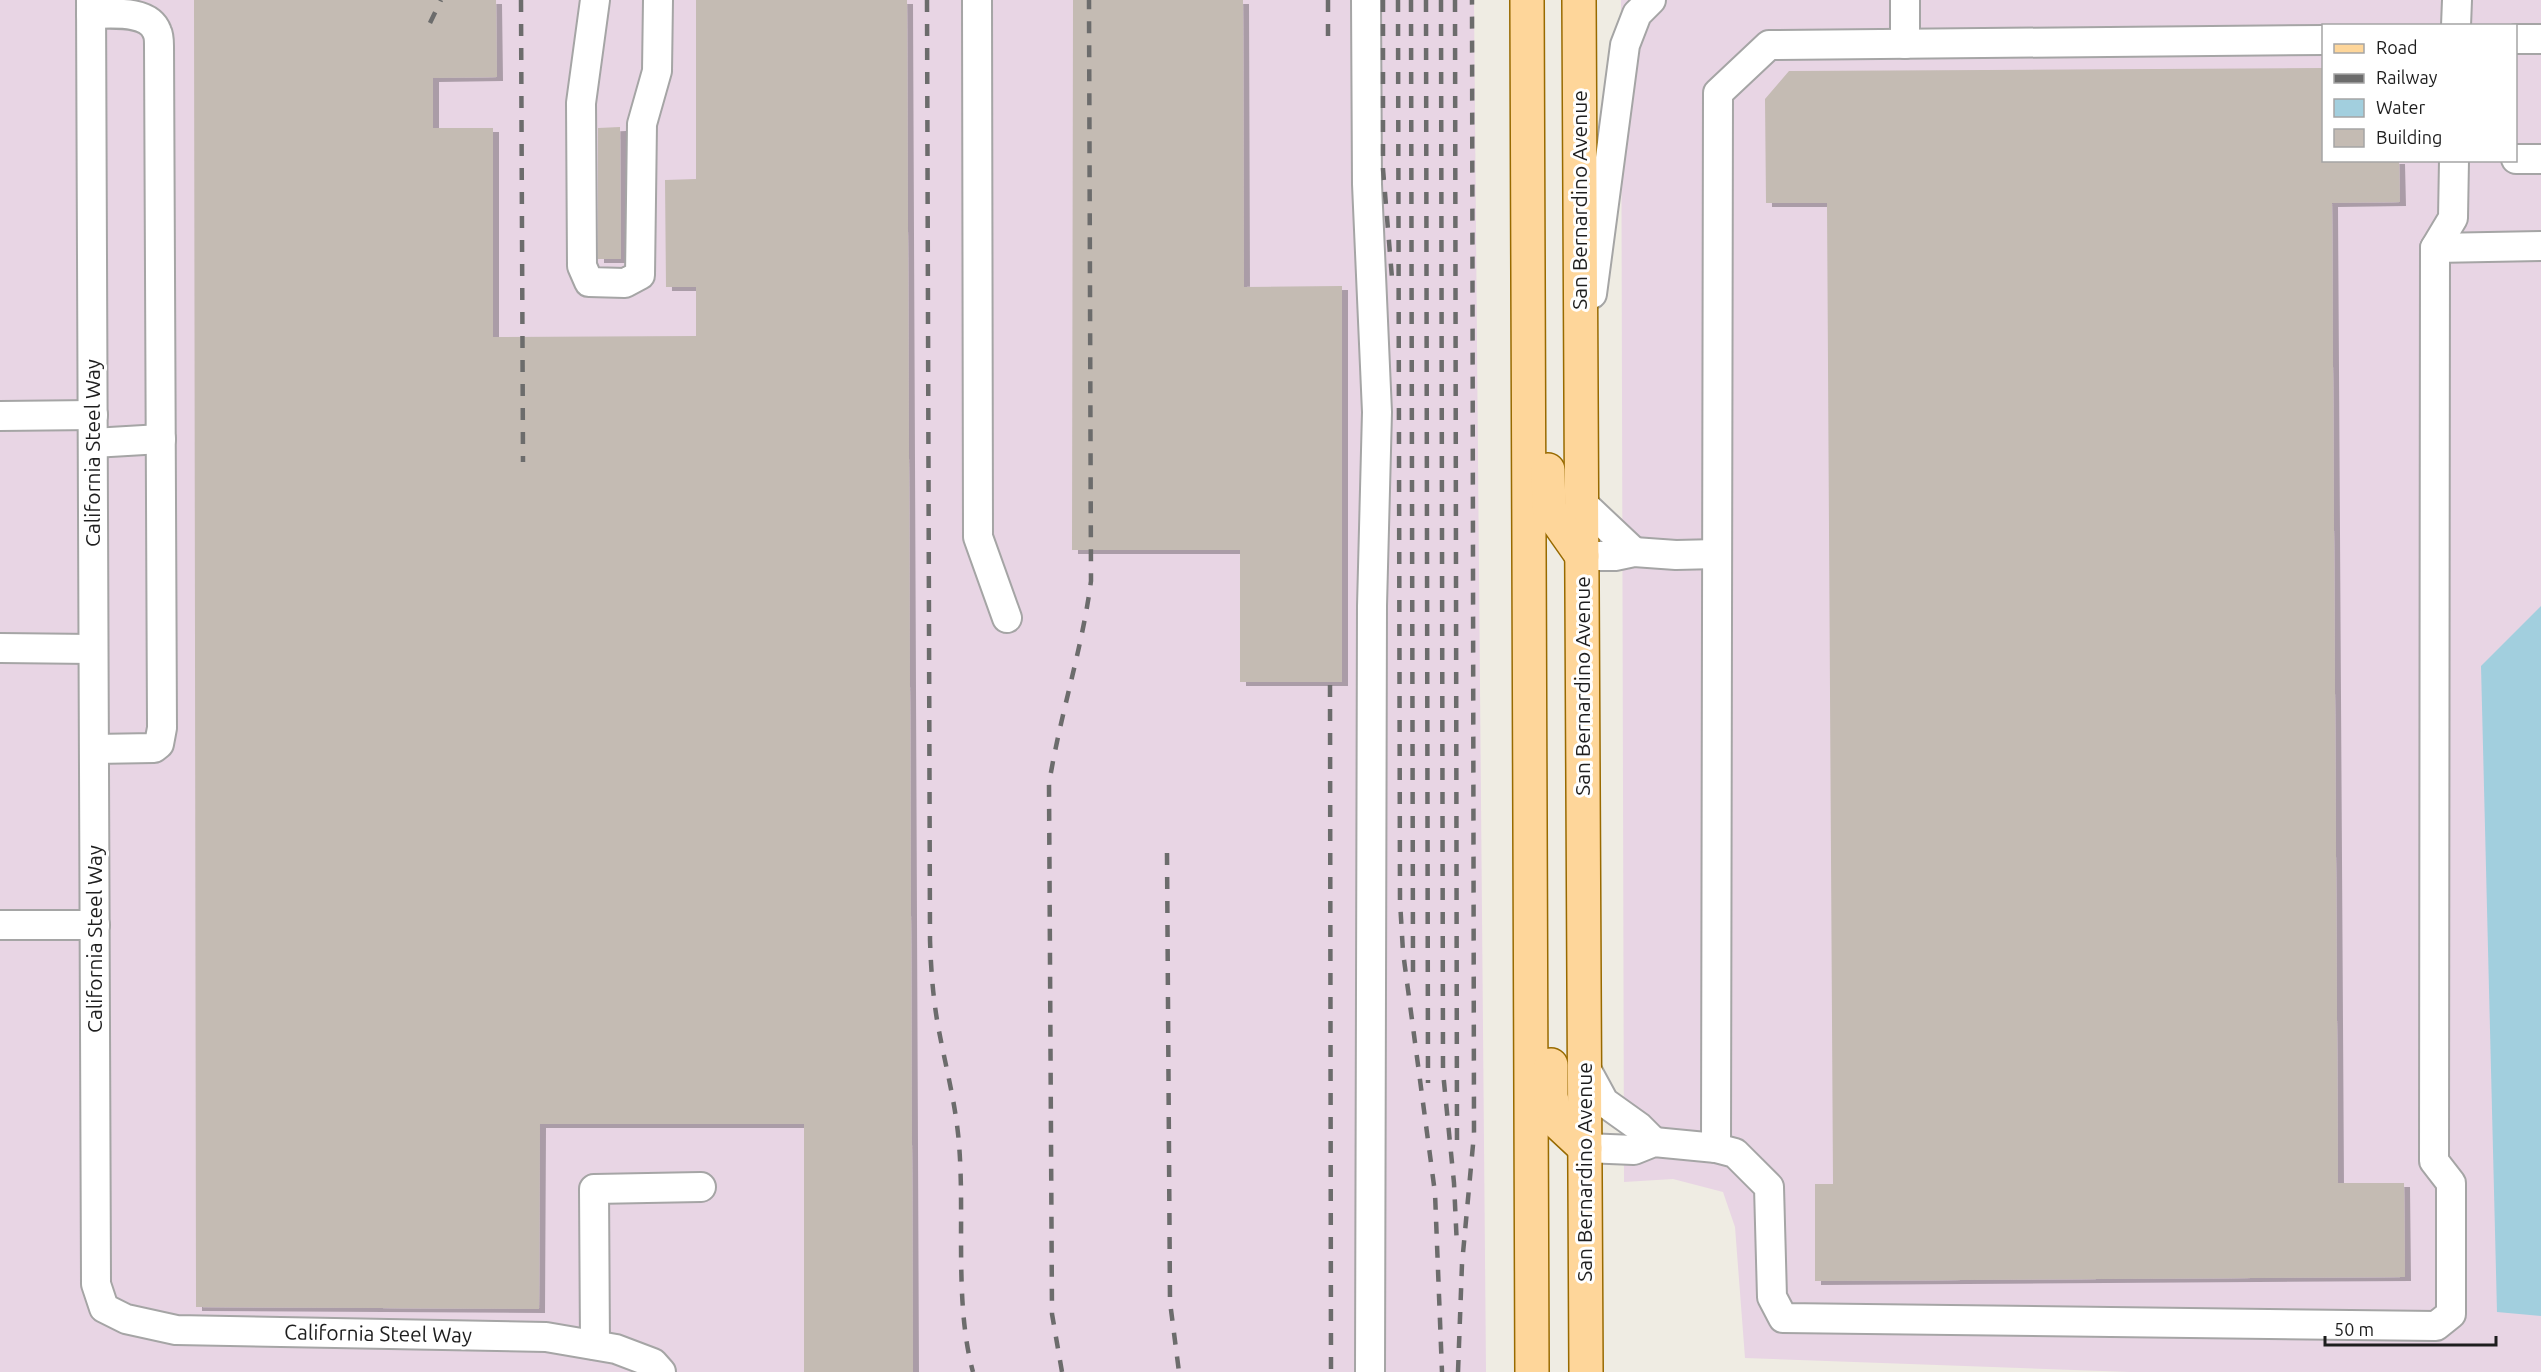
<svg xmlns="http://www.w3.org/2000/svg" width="2541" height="1372" font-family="Ubuntu,sans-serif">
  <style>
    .industrial { fill: #e8d5e4; fill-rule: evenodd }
    .water { fill: #a2cfde }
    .building { fill: #c4bbb3; filter: url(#shadow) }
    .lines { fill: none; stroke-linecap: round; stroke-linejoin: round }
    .minor-casing { stroke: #a5a5a5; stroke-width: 32 }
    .major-casing { stroke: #986a00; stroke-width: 36 }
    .minor { stroke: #fff; stroke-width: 28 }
    .major { stroke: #fed69a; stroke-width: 33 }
    .rail { stroke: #6c6c6c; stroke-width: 4.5; stroke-dasharray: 12 12; stroke-linecap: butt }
    .labels { text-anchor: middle; stroke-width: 6; stroke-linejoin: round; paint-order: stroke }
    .street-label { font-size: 21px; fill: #1e1e1e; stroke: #fff }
  </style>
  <defs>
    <filter id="shadow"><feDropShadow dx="6" dy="4" stdDeviation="0" flood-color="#0004"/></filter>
  </defs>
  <rect width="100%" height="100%" fill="#efece3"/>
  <g class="industrial">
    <path d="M0,0H1474L1486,1372H0Z"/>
    <path d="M1621,0H2541V1372H2130L1745,1358L1735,1227L1723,1192L1673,1179L1624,1182ZM2324,26H2516V160H2324Z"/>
  </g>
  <path class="water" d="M2541,606V1316L2497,1312L2481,666Z"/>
  <g class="building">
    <path d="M194,0H496L497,77L433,78V128H493V337L696,336V287H666L665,180L696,179V0H907L913,1372H804V1124H540L539,1309L196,1307Z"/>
    <path d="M1073,0H1243L1244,287L1342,286V682H1240V550H1072Z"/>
    <path d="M2324,68V160H2399L2400,202L2332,203L2338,1183H2404L2405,1277L1815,1281V1184H1833L1827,203H1766L1765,99L1789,71Z"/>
    <path d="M620,127L621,259H598V128Z"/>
  </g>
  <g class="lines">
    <defs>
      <g id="minor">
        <path d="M91,0L96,1284L104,1308L126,1319L176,1330L546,1337L616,1349L653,1363L661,1372"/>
        <path d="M595,0L581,103L582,266L589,282L625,283L640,275L642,124L657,71L658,0"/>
        <path d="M977,0L978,537L1007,618"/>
        <path d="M1366,0L1367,184L1377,412L1372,606L1370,1372"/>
        <path d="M91,14C110,14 149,9 157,32C159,36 159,42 159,46L162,728L159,744L154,748L94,749"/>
        <path d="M2456,26L2457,0"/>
        <path d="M2516,39H2541"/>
        <path d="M1905,44V0"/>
        <path d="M2516,159H2541"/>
        <path d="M2435,248L2541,246"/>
        <path d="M1592,294L1625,45L1637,14L1651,0"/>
        <path d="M0,416L93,415"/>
        <path d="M93,443L161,439"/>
        <path d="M1581,502L1634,552"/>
        <path d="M1582,556H1615L1634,552L1676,555L1717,554"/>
        <path d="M0,648L93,649"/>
        <path d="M0,925H95"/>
        <path d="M1585,1067L1604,1102L1639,1127L1654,1142"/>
        <path d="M1585,1148L1634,1150L1654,1142L1716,1148L1735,1153L1769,1187L1772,1297L1783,1318L2436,1326L2451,1314V1183L2434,1161L2435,248L2453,218L2454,160"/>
        <path d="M1716,1148L1718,93L1769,45L2324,40"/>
        <path d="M595,1345L594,1189L701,1187"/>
      </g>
      <g id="major">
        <path d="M1527,0L1532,1372"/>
        <path d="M1579,0L1586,1372"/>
        <path d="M1548,470L1549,509L1582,556"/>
        <path d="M1551,1065V1096L1556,1121L1585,1148"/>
      </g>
    </defs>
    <use href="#minor" class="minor-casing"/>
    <use href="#major" class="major-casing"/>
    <use href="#minor" class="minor"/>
    <use href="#major" class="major"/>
    <g class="rail">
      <path d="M521,0L523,462"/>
      <path d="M927,0L930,940C931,970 933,1000 939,1031C946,1068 956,1105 959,1144C965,1217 954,1302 973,1372"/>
      <path d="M1328,0V41"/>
      <path d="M1383,0V169L1392,278"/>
      <path d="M1398,0L1400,901L1403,952L1435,1193L1442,1372"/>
      <path d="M1411,0L1413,973"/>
      <path d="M1426,0L1428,1083"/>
      <path d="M1441,0L1443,1072L1454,1183L1457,1247"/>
      <path d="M1455,0L1457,1146"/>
      <path d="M430,23L441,0"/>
      <path d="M1330,685L1331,1372"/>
      <path d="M1167,853L1170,1302L1179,1372"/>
      <path d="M1062,1372L1052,1314L1049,784C1060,715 1082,650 1091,581L1089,0"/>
      <path d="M1458,1372L1462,1264L1474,1134L1472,0"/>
    </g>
  </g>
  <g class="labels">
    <g class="street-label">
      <text transform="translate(1580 200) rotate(-90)" y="7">San Bernardino Avenue</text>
      <text transform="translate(93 453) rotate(-90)" y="7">California Steel Way</text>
      <text transform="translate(1583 686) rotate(-90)" y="7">San Bernardino Avenue</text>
      <text transform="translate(95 939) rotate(-90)" y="7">California Steel Way</text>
      <text transform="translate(1585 1172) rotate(-90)" y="7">San Bernardino Avenue</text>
      <text transform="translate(378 1334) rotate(1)" y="7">California Steel Way</text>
    </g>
  </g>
  <rect x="2322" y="24" width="195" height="138" fill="#ffffff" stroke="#a5a5a5" stroke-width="1.5"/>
  <rect x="2334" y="44" width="30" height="9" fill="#fed69a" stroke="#a5a5a5" stroke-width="1.5"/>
  <text x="2376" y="54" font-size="18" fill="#1e1e1e">Road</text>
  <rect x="2334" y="74" width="30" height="9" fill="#6c6c6c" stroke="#a5a5a5" stroke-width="1.5"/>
  <text x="2376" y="84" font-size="18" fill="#1e1e1e">Railway</text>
  <rect x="2334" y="99" width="30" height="18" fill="#a2cfde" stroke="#a5a5a5" stroke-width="1.5"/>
  <text x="2376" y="114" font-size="18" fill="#1e1e1e">Water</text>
  <rect x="2334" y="129" width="30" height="18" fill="#c4bbb3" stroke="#a5a5a5" stroke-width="1.5"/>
  <text x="2376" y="144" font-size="18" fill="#1e1e1e">Building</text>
  <path d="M2325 1336v9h171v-9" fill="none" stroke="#1e1e1e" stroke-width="3"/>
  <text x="2334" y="1336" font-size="18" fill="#1e1e1e" stroke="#ffffff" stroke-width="4.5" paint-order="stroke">50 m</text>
</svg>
